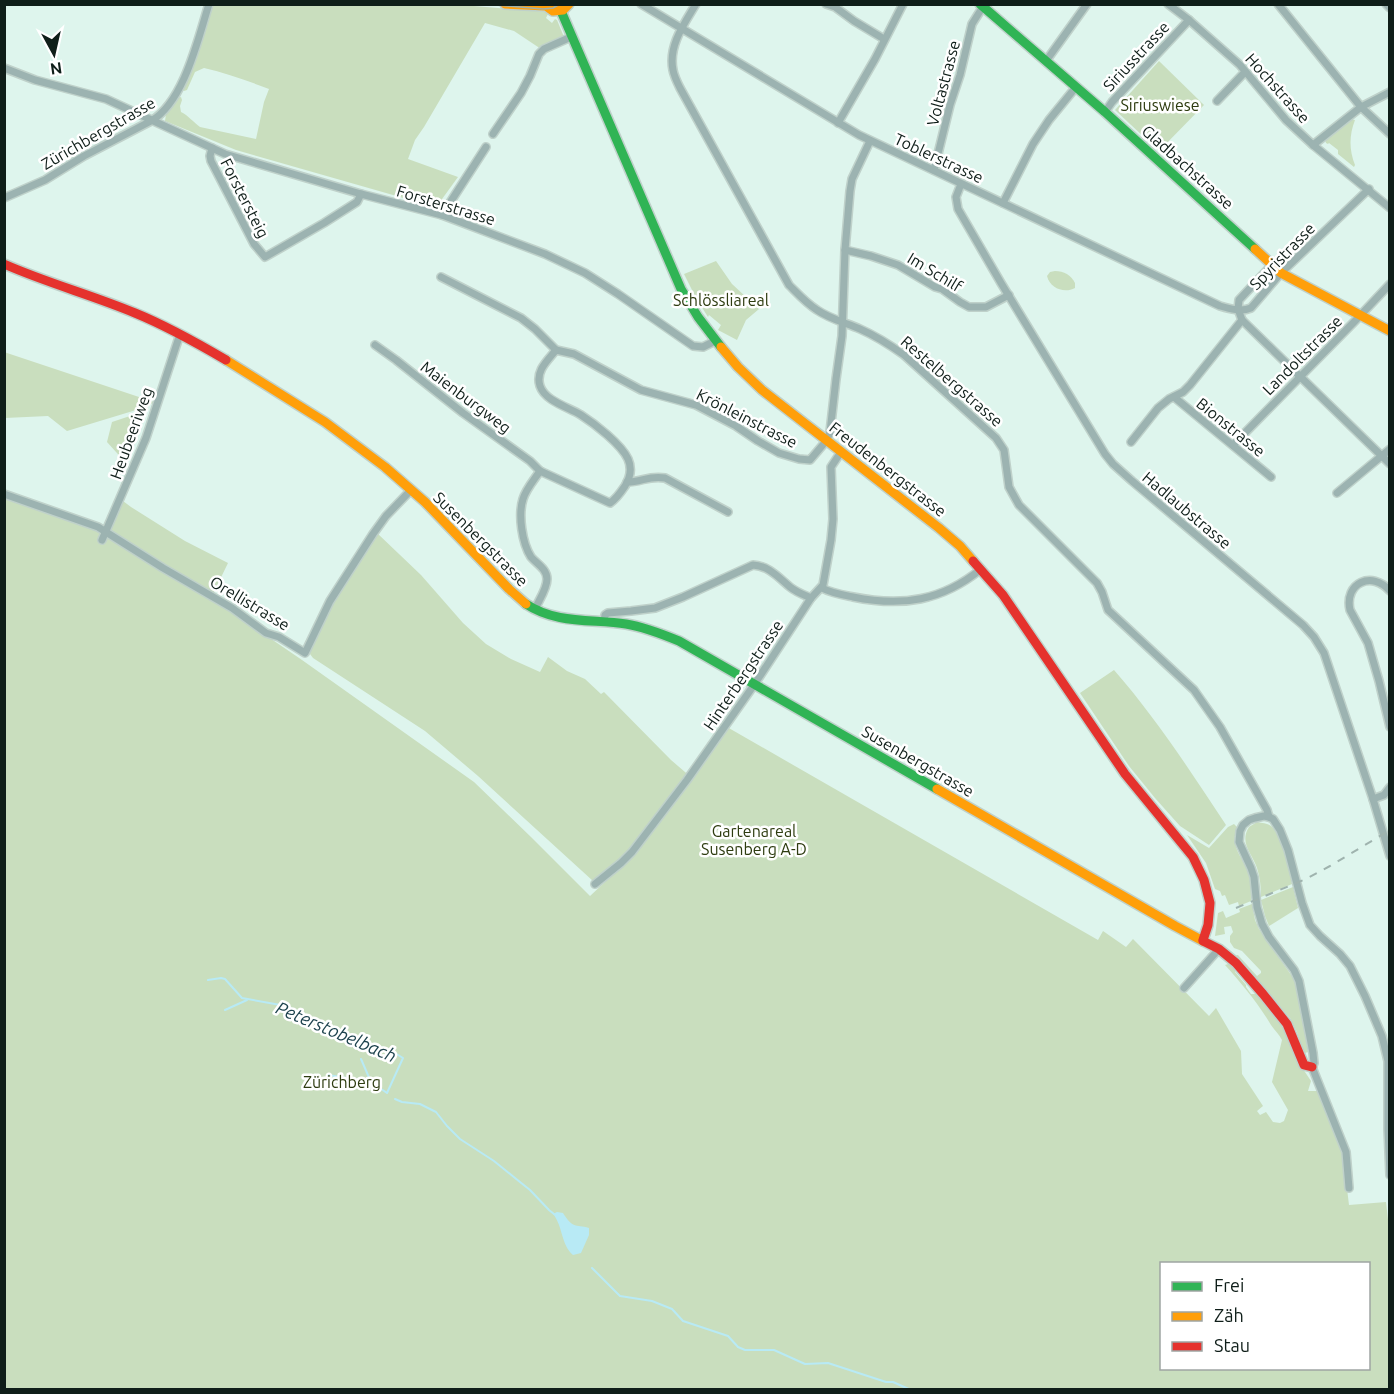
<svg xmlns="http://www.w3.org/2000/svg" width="1394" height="1394" font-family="Ubuntu,sans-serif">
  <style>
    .green { fill: #c9debe; fill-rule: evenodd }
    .water { fill: #b8eaf5 }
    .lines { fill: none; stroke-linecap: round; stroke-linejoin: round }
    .stream { stroke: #b8eaf5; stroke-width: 2 }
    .street-casing { stroke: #bfd1ca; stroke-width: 10 }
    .fast-casing { stroke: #bfd1ca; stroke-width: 12 }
    .slow-casing { stroke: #bfd1ca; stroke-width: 12 }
    .jam-casing { stroke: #bfd1ca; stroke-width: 12 }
    .street { stroke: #9cb3b1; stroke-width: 7 }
    .fast { stroke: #30b455; stroke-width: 9 }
    .slow { stroke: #ff9f0a; stroke-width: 9 }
    .jam { stroke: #e5322d; stroke-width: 9 }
    .tram { stroke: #9fb3ae; stroke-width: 1.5 }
    .rail { stroke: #9fb3ae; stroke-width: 2; stroke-dasharray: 8 8; stroke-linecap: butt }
    .labels { text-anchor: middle; stroke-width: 5; stroke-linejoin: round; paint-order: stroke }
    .street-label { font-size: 16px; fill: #0f1e19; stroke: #fff }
    .park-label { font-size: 16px; fill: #2e3c10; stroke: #fff }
    .water-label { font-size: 18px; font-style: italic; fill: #1e434e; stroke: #fff }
  </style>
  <rect width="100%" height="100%" fill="#def5ed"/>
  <g class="green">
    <path d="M450,4L548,12V14L546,18L552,23L555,19L557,20L564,37L541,49L514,31L485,23L424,127L415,140L408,159L458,177L437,206L435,207L236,150L165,121L166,114L177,98L181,97L182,100L180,106L181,112C189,116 193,122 200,127L256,139L264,102L269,89C248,81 226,73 204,68L195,72L187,90L184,91L182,89L213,5Z"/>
    <path d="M1159,61L1204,105L1159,151L1115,110Z"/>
    <path d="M1351,119L1355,120C1349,135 1349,150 1355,165L1354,167L1338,154V150L1329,143L1328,144L1326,143L1325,140Z"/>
    <path d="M716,261L732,284L759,309L746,320L737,340L718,330L721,325L709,315L708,317L696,298L684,274Z"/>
    <path d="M1055,271C1064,271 1071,275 1075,283V288C1064,294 1050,288 1047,276L1050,272Z"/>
    <path d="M4,352L154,402L146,407L67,431L48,416L5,418Z"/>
    <path d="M142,412L126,463L107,442L112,422Z"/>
    <path d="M5,497L93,528L111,538L112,526L123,501L131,507L185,541L228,563L211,598L302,660L474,782L531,837L590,896L620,868L614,866L593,881L478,776L425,731L313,658L310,654L311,648L325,614L377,533L421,575L463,623L486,644L511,659L540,672L548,657L567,671L585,679L601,694L604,692L671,760L692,778L727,727L1098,940L1103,931L1126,947L1133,939L1209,1016L1216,1008L1241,1051L1242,1074L1263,1106L1257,1111L1260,1115L1266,1112L1273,1122L1280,1123L1284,1121L1288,1110L1272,1082L1282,1040C1279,1034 1275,1031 1271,1025C1258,1003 1242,984 1225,965L1231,963L1235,969V972L1246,985V987L1251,994H1258L1284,1027L1301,1066L1311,1081L1308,1091H1317L1343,1156L1349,1205L1386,1202L1390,1237L1389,1389L5,1390ZM1162,1264H1368V1368H1162Z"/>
    <path d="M1114,670C1156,718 1191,772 1226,825L1209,845L1180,826L1155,798L1129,766L1080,693Z"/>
    <path d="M1257,822C1262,823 1267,823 1271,826C1281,834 1290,871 1292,884L1261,897C1261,887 1260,877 1257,868C1252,853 1239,843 1249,827Z"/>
    <path d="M1234,824L1237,827C1230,847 1241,854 1248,872C1251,881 1251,891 1251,901L1239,906L1238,902L1229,905L1225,895L1222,896L1220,891L1215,889L1206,863L1187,835L1209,848L1228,827Z"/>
    <path d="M1293,887L1298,908L1269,926L1265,916L1261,900Z"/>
    <path d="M1252,904L1255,920L1259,929L1296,982L1308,1052L1305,1053L1302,1049L1297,1032L1290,1018L1236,955H1238L1257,976L1261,973V971L1242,951L1234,948L1230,942V936L1233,932L1231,926L1224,927L1225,934L1215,936L1218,913L1223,911L1226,918L1240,912L1239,909Z"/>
  </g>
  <path class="water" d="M557,1212L563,1213C573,1229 575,1224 589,1228V1235L581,1253L573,1255C561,1245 563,1226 553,1214Z"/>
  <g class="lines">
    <g class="stream">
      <path d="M208,980L221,978L225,979L242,998L286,1006L365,1042L390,1050L403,1058L387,1093L371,1082L361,1059"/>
      <path d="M225,1010L247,1000"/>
      <path d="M328,1075L371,1082"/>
      <path d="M395,1099L402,1102L420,1104L436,1112L447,1126L460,1139L494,1161L515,1178L530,1190L549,1210L554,1214"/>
      <path d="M592,1268L620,1296L652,1301L672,1309L683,1321L728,1336L738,1347L745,1350H774L805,1364L828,1363L886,1382H893L911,1390"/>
    </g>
    <defs>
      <g id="street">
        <path d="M641,4L859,135L1220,306C1230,309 1241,312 1251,308L1281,273L1369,189"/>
        <path d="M696,4C684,24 668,46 673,70C674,76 677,82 680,88L789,285C798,294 806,303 817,310C830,319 846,323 860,329C876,336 890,345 904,355L996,438L1004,450L1009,487L1019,505L1097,583L1102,592L1108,610L1194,690L1220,727L1267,810L1269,817"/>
        <path d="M826,4L835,7L854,21L884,39"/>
        <path d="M1168,4L1189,20L1240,65L1286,120L1313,145L1390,208"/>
        <path d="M1278,4L1361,107L1390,134"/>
        <path d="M1386,4L1390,8"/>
        <path d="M1046,61L1087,4"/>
        <path d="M4,68L35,80L106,99L225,154L361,194L442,215L545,254L585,273L618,294L693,346L703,347L715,341"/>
        <path d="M1217,101L1245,72"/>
        <path d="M1105,112L1112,102L1189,20"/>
        <path d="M838,123L875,59L903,4"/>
        <path d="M493,134L521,93L530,76L539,54L544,49L571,37"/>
        <path d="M1313,145L1361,107L1390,92"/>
        <path d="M212,148L210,156L211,161L254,244L265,257L324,223L357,202L361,194"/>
        <path d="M934,170L950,105L960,75L972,24L984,5"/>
        <path d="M961,184L956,197L958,209L1001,283L1105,454L1113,464L1132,481L1303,625L1314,637L1324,653L1373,799L1390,856"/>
        <path d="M4,198L45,180L84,156L151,121C184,102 198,39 209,4"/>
        <path d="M1003,203L1033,144L1049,120L1076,87"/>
        <path d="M442,215L486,147"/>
        <path d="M845,250L871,256L898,265L935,287L942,289L960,302L969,307H986L1009,295"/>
        <path d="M441,277L521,318L535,329L556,350L574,354L641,390L696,405L736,426L758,441L779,453L799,459L810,460L827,440L830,432L836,379L842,336L845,250L850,191L852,179L870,141"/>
        <path d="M1238,309L1239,300L1272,265"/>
        <path d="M1242,320L1390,464"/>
        <path d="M375,345L396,360L463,413L530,461L540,471L610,503C616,499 621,492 625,486C630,478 632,468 628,459C621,444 595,424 581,415C568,407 545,401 540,386C535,371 548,360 556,350"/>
        <path d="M1174,397L1271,477"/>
        <path d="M1131,442L1158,408L1169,399L1183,392L1190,385L1242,320L1238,309"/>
        <path d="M1233,445L1355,321L1390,284"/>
        <path d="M627,482C642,482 649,475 665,478L728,512"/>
        <path d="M1337,493L1390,449"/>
        <path d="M4,494L98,527L163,568L232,608L266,633L279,637L305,653L330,601L373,534L386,516L411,490"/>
        <path d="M102,540L146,438L180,334"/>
        <path d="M822,588C831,593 843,595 853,597C902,607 942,601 981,569"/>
        <path d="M1390,591C1372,570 1344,583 1350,610L1368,643L1379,681L1390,727"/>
        <path d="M535,609C539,600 547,589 547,579C547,569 537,564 531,557C522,543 518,515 523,499C526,489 534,480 540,471"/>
        <path d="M604,621L605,615L608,613L631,611L655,608L683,597L753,565C769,566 778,577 790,587C796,592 804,595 811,598"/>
        <path d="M1373,799L1384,795L1390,787"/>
        <path d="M595,884L621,863L632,852L687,780L754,685L811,598L823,585L831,540L833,519L831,467L841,452"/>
        <path d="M1184,988L1219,949"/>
        <path d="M1349,1188L1346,1152L1312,1067L1314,1063L1313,1053L1299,981L1294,970L1269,937L1262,924L1257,907L1254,877L1251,868L1239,842L1240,831L1243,825L1249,820L1255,818L1264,816L1269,817L1273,819L1280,830L1288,850L1302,903L1310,925L1320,936L1340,954L1350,966L1365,996L1382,1036L1388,1061V1129L1390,1175"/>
      </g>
      <g id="fast">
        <path d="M980,4L1105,112L1255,249"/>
        <path d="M561,11L681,289L698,317L721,347"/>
        <path d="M526,604C556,624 591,619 626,624C644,627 662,634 679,641L937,789"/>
      </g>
      <g id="slow">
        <path d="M505,4L546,6L553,11L563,10L569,4"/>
        <path d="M1255,249L1281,273L1390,331"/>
        <path d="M721,347L738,367L762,390L939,528L960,546L973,561"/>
        <path d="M226,360L325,422L385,467L425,502L509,589L526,604"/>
        <path d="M937,789L1175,926L1203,941"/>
      </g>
      <g id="jam">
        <path d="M4,264C47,283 92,295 135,313C167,326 197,343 226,360"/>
        <path d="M973,561L1003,595L1125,774L1193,857L1204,880L1210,903L1208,925L1203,940"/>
        <path d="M1203,941L1219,949L1236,963L1263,994L1287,1024L1304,1065L1312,1067"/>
      </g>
    </defs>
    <use href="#street" class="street-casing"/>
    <use href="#fast" class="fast-casing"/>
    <use href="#slow" class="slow-casing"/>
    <use href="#jam" class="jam-casing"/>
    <use href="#street" class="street"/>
    <use href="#fast" class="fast"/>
    <use href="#slow" class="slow"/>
    <use href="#jam" class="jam"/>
    <path class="tram" d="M483,4L543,9L553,8L560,4"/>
    <path class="rail" d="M1236,908L1306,879L1330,866L1390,830"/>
  </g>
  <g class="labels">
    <g class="street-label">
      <text transform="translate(1136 56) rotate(-47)" y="6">Siriusstrasse</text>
      <text transform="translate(943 83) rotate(-75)" y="6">Voltastrasse</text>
      <text transform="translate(1278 88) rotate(48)" y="6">Hochstrasse</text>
      <text transform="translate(98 133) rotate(-30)" y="6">Zürichbergstrasse</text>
      <text transform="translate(939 158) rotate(25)" y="6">Toblerstrasse</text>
      <text transform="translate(1188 167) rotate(42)" y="6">Gladbachstrasse</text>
      <text transform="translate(245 198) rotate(63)" y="6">Forstersteig</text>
      <text transform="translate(446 205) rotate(17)" y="6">Forsterstrasse</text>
      <text transform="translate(1282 256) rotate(-46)" y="6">Spyristrasse</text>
      <text transform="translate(935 272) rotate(31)" y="6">Im Schilf</text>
      <text transform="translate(1302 355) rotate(-45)" y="6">Landoltstrasse</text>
      <text transform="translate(952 381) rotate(41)" y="6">Restelbergstrasse</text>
      <text transform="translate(466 397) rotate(37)" y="6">Maienburgweg</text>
      <text transform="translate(747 418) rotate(27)" y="6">Krönleinstrasse</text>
      <text transform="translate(1231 427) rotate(39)" y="6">Bionstrasse</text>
      <text transform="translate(131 433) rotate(-70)" y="6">Heubeeriweg</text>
      <text transform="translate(888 469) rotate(38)" y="6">Freudenbergstrasse</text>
      <text transform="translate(1187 510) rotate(40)" y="6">Hadlaubstrasse</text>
      <text transform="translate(481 539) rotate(45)" y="6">Susenbergstrasse</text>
      <text transform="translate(250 603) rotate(31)" y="6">Orellistrasse</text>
      <text transform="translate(743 675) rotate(-56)" y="6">Hinterbergstrasse</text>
      <text transform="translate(918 761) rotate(30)" y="6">Susenbergstrasse</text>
    </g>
    <g class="park-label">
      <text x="1160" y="111">Siriuswiese</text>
      <text x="721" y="306">Schlössliareal</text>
      <text x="754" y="837">Gartenareal<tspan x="754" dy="18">Susenberg A-D</tspan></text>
      <text x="342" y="1088">Zürichberg</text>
    </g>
    <g class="water-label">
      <text transform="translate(336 1032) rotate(23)" y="6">Peterstobelbach</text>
    </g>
  </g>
  <rect width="1394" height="1394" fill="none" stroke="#0f1e19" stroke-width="12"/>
  <rect x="1160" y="1262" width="210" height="108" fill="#ffffff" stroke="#9fa5a3" stroke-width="1.5"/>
  <rect x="1172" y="1282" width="30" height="9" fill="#30b455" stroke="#9fa5a3" stroke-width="1.5"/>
  <text x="1214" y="1292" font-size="18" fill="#0f1e19">Frei</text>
  <rect x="1172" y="1312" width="30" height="9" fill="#ff9f0a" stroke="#9fa5a3" stroke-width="1.5"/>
  <text x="1214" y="1322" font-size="18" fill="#0f1e19">Zäh</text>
  <rect x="1172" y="1342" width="30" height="9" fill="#e5322d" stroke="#9fa5a3" stroke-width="1.5"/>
  <text x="1214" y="1352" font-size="18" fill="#0f1e19">Stau</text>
  <g transform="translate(54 54) rotate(172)" stroke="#ffffff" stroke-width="4.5" paint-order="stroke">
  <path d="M0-4.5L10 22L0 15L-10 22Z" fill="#0f1e19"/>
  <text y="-9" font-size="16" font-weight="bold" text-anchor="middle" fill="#0f1e19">N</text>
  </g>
</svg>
